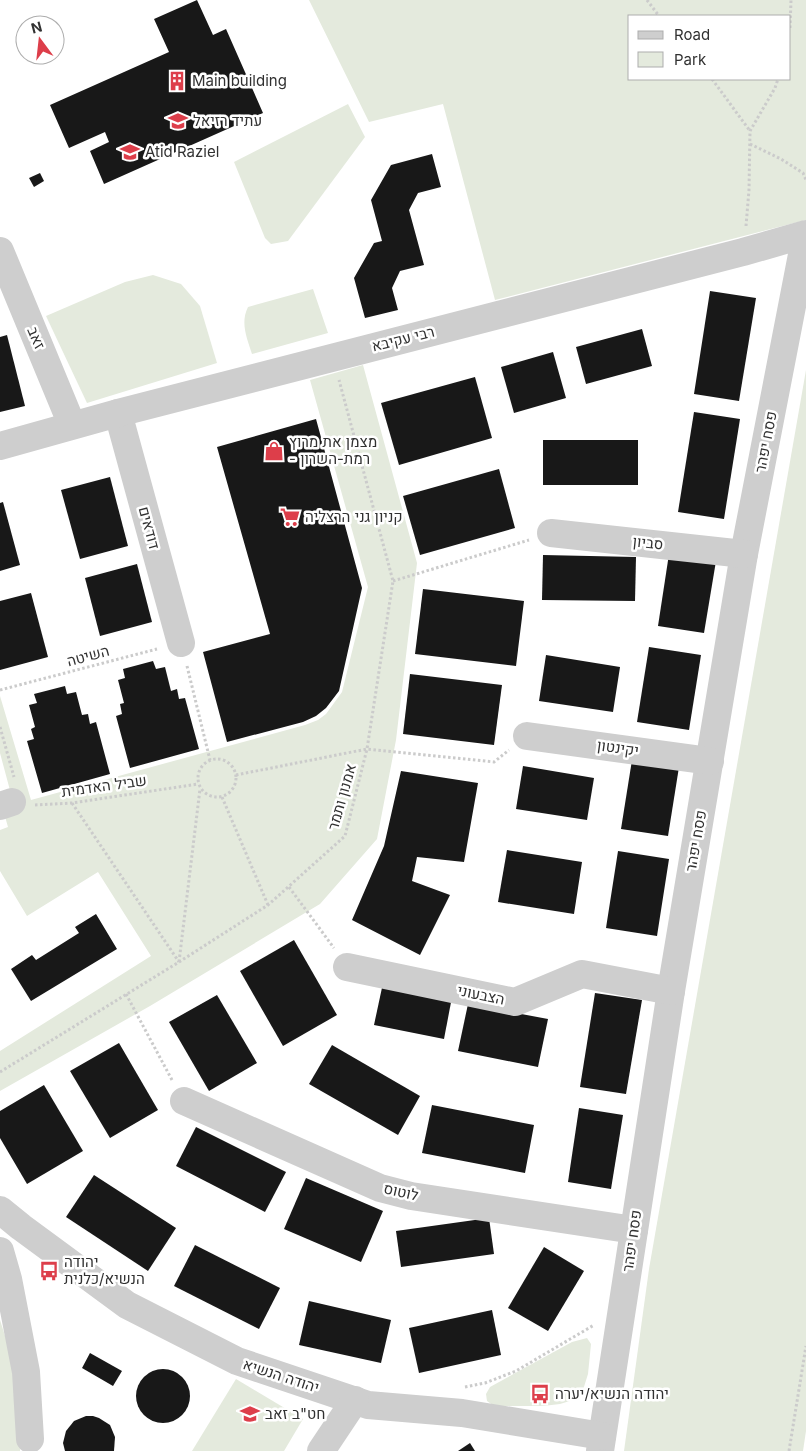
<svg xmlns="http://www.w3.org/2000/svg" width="806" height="1451" font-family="Inter,Heebo,sans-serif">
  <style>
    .green { fill: #e4eadd; fill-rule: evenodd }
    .building { fill: #181818 }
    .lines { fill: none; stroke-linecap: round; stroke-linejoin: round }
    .path { stroke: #cbcbcb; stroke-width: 3; stroke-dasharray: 2.5 2.5; stroke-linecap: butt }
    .minor { stroke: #cecece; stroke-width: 28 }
    .labels { text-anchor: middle; stroke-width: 5; stroke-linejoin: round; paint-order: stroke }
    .poi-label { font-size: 15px; fill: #313131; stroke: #fff; text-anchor: start }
    .street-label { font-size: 15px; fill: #313131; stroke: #fff }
  </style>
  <rect width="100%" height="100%" fill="#fff"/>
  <g class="green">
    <path d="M309,0H806V220L495,300L443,104L369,122ZM630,16H790V79H630Z"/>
    <path d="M348,104L365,137L288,241L271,244L265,238L234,162Z"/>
    <path d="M153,275L181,284L200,306L217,363L87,403L46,316L125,282Z"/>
    <path d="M313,289L328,333L252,354C247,338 240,323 248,307Z"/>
    <path d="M363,365L417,563L396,740L377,839L320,904L150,1006L0,1091V1051L151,956L98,872L27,916L0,871V830L8,827L4,813L15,809L0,753V696L31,800L305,725L318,720L326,714L342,692L368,587L310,380Z"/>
    <path d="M806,370V1431L803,1451H624L649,1269Z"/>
    <path d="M0,1320L14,1364L21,1439L20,1451H0Z"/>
    <path d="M587,1338L591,1344L588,1374L583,1390L573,1400L560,1404L543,1406H494L487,1401L486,1394L490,1387L572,1342Z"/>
    <path d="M236,1379L303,1419L284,1451H192Z"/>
  </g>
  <g class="building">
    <path d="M197,0L213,35L226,29L263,113L104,184L90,151L109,142L105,132L69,148L50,105L169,52L154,19Z"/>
    <path d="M432,154L441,187L418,193L409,210L424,265L400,271L392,288L398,310L365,318L354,278L374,243L382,241L371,200L391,165Z"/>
    <path d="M40,173L44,181L34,187L29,178Z"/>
    <path d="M710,291L756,298L739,401L694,394Z"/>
    <path d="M642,329L652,366L586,384L576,347Z"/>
    <path d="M7,335L25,406L0,412V337Z"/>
    <path d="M553,352L566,398L514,413L501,367Z"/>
    <path d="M475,377L492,438L399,465L381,403Z"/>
    <path d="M694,412L740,419L724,519L678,512Z"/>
    <path d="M316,419L362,588L339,691L326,708L316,716L303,722L227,742L203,652L270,634L217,447Z"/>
    <rect x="543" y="440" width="95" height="45"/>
    <path d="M499,469L515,528L420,555L403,496Z"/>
    <path d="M110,477L128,546L80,559L61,490Z"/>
    <path d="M3,502L20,565L0,571V503Z"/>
    <path d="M669,554L716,561L704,633L658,626Z"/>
    <path d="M543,555L636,557L635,601L542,600Z"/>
    <path d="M137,564L152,622L100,636L85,578Z"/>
    <path d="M423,589L524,601L516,666L415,654Z"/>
    <path d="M31,593L48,657L0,670V601Z"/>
    <path d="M649,647L701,655L689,730L637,722Z"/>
    <path d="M546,655L620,667L613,712L539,701Z"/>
    <path d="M153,661L156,669L165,667L171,691L177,689L179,699L185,698L199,749L130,768L116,716L122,714L120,704L124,703L118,680L125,678L123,669Z"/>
    <path d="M410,674L502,685L494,745L403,734Z"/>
    <path d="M65,686L67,694L76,692L82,715L88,714L90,724L96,722L110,774L42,793L27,741L34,739L31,729L35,727L29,705L37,703L34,694Z"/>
    <path d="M632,760L679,767L668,836L621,829Z"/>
    <path d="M523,766L594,778L587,820L516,809Z"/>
    <path d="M401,771L478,783L464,862L417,857L412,881L450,895L420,955L352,920L384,846Z"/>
    <path d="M507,850L582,862L574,914L498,902Z"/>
    <path d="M618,851L669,859L657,936L606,928Z"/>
    <path d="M96,914L117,949L31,1001L11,969L32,955L36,960L79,933L75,927Z"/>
    <path d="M294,940L337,1015L283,1046L240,971Z"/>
    <path d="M383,983L452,997L444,1039L374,1025Z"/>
    <path d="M595,993L642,1000L626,1094L580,1087Z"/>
    <path d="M217,995L257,1063L209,1091L169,1022Z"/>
    <path d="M468,1004L548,1019L538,1067L458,1051Z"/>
    <path d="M119,1043L158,1110L110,1138L70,1071Z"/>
    <path d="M332,1045L420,1096L398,1135L309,1084Z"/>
    <path d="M44,1085L83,1151L27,1184L0,1138V1111Z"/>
    <path d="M432,1105L534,1125L525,1173L422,1153Z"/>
    <path d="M579,1108L623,1115L611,1189L568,1182Z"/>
    <path d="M196,1127L286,1172L265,1212L176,1166Z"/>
    <path d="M94,1175L176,1228L148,1271L66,1217Z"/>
    <path d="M306,1178L383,1211L361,1262L284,1229Z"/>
    <path d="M489,1218L494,1254L401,1267L396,1231Z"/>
    <path d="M195,1245L280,1288L259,1329L174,1286Z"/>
    <path d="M544,1247L584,1271L548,1331L508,1308Z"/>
    <path d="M309,1301L391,1320L381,1363L299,1345Z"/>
    <path d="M492,1310L501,1355L419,1373L409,1328Z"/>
    <path d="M90,1353L122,1371L113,1386L82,1368Z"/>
    <circle cx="163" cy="1396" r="27"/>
    <path d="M86,1416H93L99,1418L110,1425L115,1437L114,1451H65L63,1443L66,1431L74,1421Z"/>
    <path d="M470,1443L475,1451H458Z"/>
  </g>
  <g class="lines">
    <g class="path">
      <path d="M647,0L659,16"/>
      <path d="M790,28L791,0"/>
      <path d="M712,79L750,131"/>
      <path d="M750,144L781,159L803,173L806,180"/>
      <path d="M746,226L749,190L750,131L775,88L778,79"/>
      <path d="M393,581L529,540"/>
      <path d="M187,666L210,760"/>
      <path d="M0,690L157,649"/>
      <path d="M0,727L14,777"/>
      <circle cx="217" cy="778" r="19"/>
      <path d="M236,775L367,749L494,762L509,750"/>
      <path d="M222,797L268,905"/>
      <path d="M72,803L179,962"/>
      <path d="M35,805L72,803L198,784"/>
      <path d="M289,887L334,948"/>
      <path d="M179,962L200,789"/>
      <path d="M126,994L172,1080"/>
      <path d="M0,1072L179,962L268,905L345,836L367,749L393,581L339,380"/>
      <path d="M465,1387L485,1383L516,1371L594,1325"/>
      <path d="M789,1451L806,1346"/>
    </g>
    <g class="minor">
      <path d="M0,251L72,425"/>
      <path d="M118,413L181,643"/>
      <path d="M0,446L118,413L743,252L806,234L744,554L671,991L600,1451"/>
      <path d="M551,533L744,554"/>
      <path d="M527,736L710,761"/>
      <path d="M0,806L12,802"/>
      <path d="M347,967L515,1002L582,974L671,991"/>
      <path d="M184,1101L380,1188L411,1196L634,1230"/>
      <path d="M0,1210L21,1227L127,1305L237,1361L368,1405L462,1413L602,1436"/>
      <path d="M0,1251L8,1279L26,1372L30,1439"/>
      <path d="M321,1451L355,1400"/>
    </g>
  </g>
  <defs>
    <symbol id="building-bare" viewBox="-9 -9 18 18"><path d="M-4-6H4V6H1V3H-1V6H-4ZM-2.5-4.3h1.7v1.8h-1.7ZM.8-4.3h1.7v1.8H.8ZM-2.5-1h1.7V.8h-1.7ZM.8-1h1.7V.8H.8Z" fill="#dd3e4a" stroke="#fff" stroke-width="2.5" paint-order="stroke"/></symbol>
    <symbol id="school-bare" viewBox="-9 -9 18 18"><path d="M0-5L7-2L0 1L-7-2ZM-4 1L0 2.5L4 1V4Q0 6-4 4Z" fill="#dd3e4a" stroke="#fff" stroke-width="2.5" paint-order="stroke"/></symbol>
    <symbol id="shop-bare" viewBox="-9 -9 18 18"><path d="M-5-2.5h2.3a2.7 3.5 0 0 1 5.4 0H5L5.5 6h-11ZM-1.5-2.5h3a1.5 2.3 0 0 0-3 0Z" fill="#dd3e4a" stroke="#fff" stroke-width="2.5" paint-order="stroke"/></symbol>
    <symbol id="supermarket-bare" viewBox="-9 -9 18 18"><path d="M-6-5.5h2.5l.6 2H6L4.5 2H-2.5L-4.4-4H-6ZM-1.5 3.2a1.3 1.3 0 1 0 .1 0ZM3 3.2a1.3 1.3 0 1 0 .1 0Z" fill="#dd3e4a" stroke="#fff" stroke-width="2.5" paint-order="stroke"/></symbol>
    <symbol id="bus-bare" viewBox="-9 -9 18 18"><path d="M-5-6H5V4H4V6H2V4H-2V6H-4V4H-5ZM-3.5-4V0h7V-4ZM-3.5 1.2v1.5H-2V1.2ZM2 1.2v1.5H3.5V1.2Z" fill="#dd3e4a" stroke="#fff" stroke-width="2.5" paint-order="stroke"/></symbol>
  </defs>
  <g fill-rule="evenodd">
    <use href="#building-bare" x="163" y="67" width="28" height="28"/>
    <use href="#school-bare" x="164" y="107" width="28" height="28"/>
    <use href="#school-bare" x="116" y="138" width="28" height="28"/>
    <use href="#shop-bare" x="260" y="437" width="28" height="28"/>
    <use href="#supermarket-bare" x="276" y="503" width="28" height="28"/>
    <use href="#bus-bare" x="35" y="1257" width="28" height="28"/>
    <use href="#bus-bare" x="526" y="1380" width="28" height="28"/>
    <use href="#school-bare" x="236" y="1400" width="28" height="28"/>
  </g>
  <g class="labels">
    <g class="poi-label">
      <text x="192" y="86">Main building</text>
      <text x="193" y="126">עתיד רזיאל</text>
      <text x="145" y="157">Atid Raziel</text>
      <text x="289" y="447">מצמן את מרוץ<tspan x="289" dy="17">- רמת-השרון</tspan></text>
      <text x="305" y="522">קניון גני הרצליה</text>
      <text x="64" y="1267">יהודה<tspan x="64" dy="17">הנשיא/כלנית</tspan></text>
      <text x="555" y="1399">יהודה הנשיא/יערה</text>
      <text x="265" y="1419">חט"ב זאב</text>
    </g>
    <g class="street-label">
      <text transform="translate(36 338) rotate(67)" y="5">זאב</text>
      <text transform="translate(403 339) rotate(-14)" y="5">רבי עקיבא</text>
      <text transform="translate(766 442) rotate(-79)" y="5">פסח יפהר</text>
      <text transform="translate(149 528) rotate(75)" y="5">דודאים</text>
      <text transform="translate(648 543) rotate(6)" y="5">סביון</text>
      <text transform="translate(88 656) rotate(-15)" y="5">השיטה</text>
      <text transform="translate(618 748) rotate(8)" y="5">יקינטון</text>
      <text transform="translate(104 786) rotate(-8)" y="5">שביל האדמית</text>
      <text transform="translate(342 797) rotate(-74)" y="5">אמנון ותמר</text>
      <text transform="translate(696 841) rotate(-80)" y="5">פסח יפהר</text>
      <text transform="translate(481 995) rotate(12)" y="5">הצבעוני</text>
      <text transform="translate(401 1192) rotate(13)" y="5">לוטוס</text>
      <text transform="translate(632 1241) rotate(-82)" y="5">פסח יפהר</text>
      <text transform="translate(281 1376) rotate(18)" y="5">יהודה הנשיא</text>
    </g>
  </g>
  <rect x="628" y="15" width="162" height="65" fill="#ffffff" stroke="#adadad"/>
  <rect x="638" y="31" width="25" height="8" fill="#cecece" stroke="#adadad"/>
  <text x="674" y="40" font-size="15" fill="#313131">Road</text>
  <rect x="638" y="52" width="25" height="15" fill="#e4eadd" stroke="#adadad"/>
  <text x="674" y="65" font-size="15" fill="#313131">Park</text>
  <g transform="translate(40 40) rotate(345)"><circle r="24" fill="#ffffff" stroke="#adadad"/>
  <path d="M0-4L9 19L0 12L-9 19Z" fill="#dd3e4a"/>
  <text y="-8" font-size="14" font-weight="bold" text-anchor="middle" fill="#313131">N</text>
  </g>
</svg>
